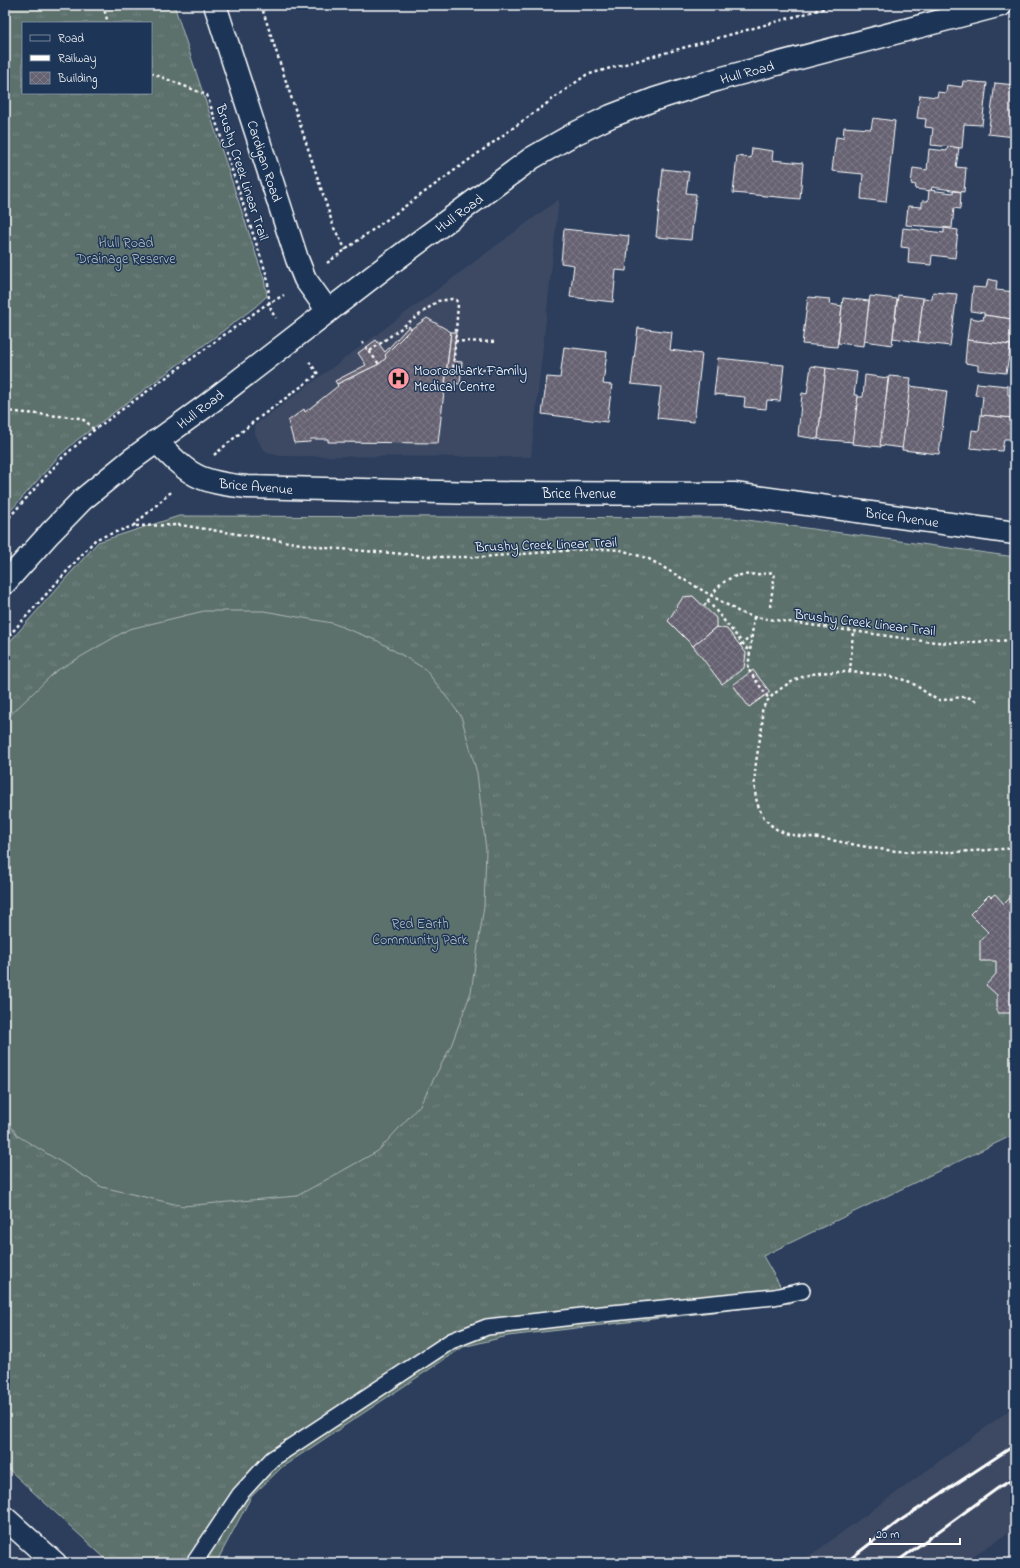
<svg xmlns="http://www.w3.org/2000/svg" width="1020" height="1568" font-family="'Indie Flower',sans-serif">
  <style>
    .built { fill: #3d4963 }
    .grass { fill: url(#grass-tufts); stroke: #aeb8b6; fill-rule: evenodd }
    .pitch { fill: #5c706c; stroke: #aeb8b6 }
    .building { fill: url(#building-cross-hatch); stroke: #fff }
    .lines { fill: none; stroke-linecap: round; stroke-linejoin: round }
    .service-casing { stroke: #fff; stroke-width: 18 }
    .minor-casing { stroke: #fff; stroke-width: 25 }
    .tertiary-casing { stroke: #fff; stroke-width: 25 }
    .primary-casing { stroke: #fff; stroke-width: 25 }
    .path { stroke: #fff; stroke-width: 2.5; stroke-dasharray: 3 3; stroke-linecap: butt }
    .service { stroke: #1d3557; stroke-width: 15 }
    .minor { stroke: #1d3557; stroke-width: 22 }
    .tertiary { stroke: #1d3557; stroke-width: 22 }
    .primary { stroke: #1d3557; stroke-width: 22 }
    .rail { stroke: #fff; stroke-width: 3 }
    .labels { text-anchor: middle; stroke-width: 3; stroke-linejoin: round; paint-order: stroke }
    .street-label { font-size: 14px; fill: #fff; stroke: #1d3557 }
    .park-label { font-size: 14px; fill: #b6bfbd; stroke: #1d3557 }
    .poi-label { font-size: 14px; fill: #fff; stroke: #1d3557; text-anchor: start }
  </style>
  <defs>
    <pattern id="grass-tufts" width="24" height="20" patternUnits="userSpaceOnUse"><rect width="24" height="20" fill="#5c706c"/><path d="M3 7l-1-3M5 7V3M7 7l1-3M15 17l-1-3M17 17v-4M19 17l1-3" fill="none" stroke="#748582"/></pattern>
    <pattern id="building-cross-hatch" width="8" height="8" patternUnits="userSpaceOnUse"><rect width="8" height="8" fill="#666272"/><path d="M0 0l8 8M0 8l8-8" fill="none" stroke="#7d7a87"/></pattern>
  </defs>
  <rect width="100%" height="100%" fill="#2c3e5c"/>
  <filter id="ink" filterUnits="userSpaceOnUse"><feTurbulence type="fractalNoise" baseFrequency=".025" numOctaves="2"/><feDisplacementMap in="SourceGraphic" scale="8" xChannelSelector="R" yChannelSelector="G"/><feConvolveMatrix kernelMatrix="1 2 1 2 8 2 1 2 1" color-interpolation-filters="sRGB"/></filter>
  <g filter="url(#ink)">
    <g class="built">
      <path d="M559,199L531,457L279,456L267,452L262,448L255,434V425Z"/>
      <path d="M1015,1406V1529L962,1563H800Z"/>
    </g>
    <g class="grass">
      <path d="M5,5H174L264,279L267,296L255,307L77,440L59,456L5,517ZM23,23H151V93H23Z"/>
      <path d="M179,516L733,518L1015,557V1134L763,1256L790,1303L508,1336L463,1347L282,1467L251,1497L216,1563H110L5,1466V647L98,542Z"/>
    </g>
    <path class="pitch" d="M204,611H264L332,623L378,641L425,669L461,716L477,773L486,850L484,906L471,992L451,1046L420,1105L378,1151L297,1196L183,1206L102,1187L18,1136L5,1118V720L56,671L129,629Z"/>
    <g class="building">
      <path d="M963,81L987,83L982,125L964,124L962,148L931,145L933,128L925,127L926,119L917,118L920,95L937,97L938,92L946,93L947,85L962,87Z"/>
      <path d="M995,83L1015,85V137L988,134Z"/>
      <path d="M873,118L895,121L886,202L861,199L863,174L832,171L836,137L843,138L844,127L871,129Z"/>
      <path d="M948,146L959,148L956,167L966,168L964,192L932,187L931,191L915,189L916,185L911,184L913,168L927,170L929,149L947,151Z"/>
      <path d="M752,148L773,151L772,160L803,163L800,199L733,193L737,156L751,158Z"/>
      <path d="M663,169L689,172L686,193L696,194L691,240L656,237Z"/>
      <path d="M929,190L953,193V191L961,192L960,209L954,208L952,228L906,225L908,206L922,207V201H928Z"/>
      <path d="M903,228L944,233V228L958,230L955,258L932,255L931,265L908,263L909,248L901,247Z"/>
      <path d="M564,229L629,236L626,271L616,270L613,302L570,297L574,265L561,263Z"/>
      <path d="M988,279L997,281L996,290L1015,292V305L1013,304L1012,319L984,315V313L971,311L973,287L986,288Z"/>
      <path d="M933,292L957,294L950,346L918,342L923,298L932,299Z"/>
      <path d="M898,295L923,298L918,342L893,338Z"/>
      <path d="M870,296L897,299L892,345L864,341Z"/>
      <path d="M808,297L830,299L829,304L842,306L837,347L802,344Z"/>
      <path d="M843,298L869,301L864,346L838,343Z"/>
      <path d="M984,315L1012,319L1010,336L1012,337L1011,345L967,340L970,318L983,320Z"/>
      <path d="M427,318L451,332L438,443L328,442V439H311L310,442L294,443L288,421L304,409L305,412L338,386L337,384L379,364L386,358L385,355L411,329Z"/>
      <path d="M409,326L411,329L385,355L386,358L379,364L337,384L335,381L366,365L358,353L376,340L385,352Z"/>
      <path d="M638,328L672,332L670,350L702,354L694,422L657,418L661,387L631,384Z"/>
      <path d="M451,332H456L453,361L462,362L460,384L449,383V387L445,386Z"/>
      <path d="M967,340L1011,345L1006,373L978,370V365L965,363Z"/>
      <path d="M564,347L607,352L603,384L612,385L607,422L542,414L547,377L560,378Z"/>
      <path d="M718,358L784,365L780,401L767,400L766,409L744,407L745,397L714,394Z"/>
      <path d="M811,366L826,368L818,439L798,436L802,393L807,394Z"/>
      <path d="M826,368L857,372L854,395H858V397L853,442L818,439Z"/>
      <path d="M865,375L888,378L881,447L852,444L858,397H863Z"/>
      <path d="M889,376L911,378L903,448L880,445Z"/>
      <path d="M977,383L1008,386V395L1015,396L1012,418L981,415L983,396L975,395Z"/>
      <path d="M910,386L947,391L939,454L902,450Z"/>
      <path d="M981,415L1012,418V421L1014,422L1012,439H1004L1002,451L970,448L972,430L979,431Z"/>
      <path d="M693,596L716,618V627L693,646L668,621L683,597Z"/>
      <path d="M716,627L727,629L746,653L744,668L722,684L693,646Z"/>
      <path d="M753,670L770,692L749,707L733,685Z"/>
      <path d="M995,894L1004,904L1013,895H1015V1013H997V995L986,985L996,974V961H980V941L988,932L970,914L989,895L991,897Z"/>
    </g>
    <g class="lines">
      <defs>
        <path id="service" d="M194,1563L240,1494L272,1459L451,1341L487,1327L582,1316L774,1297L802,1291"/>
        <g id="minor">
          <path d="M156,441C190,476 198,482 247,487L478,493L734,494L1015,533"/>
          <path d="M5,1518L55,1563"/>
        </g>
        <path id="tertiary" d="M215,5L297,259L305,279L328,311"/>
        <path id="primary" d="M5,583L50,533L82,500L131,460L207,405L384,268L532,158L574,134L611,116L655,99L719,79L1001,5"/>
      </defs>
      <use href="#service" class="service-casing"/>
      <use href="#minor" class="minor-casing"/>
      <use href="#tertiary" class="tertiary-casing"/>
      <use href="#primary" class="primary-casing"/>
      <g class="path">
        <path d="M103,5L108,23"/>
        <path d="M261,5L334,228L346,250"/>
        <path d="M151,73L207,95L267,276C270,291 266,306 276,318"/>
        <path d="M327,263L586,75L836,5"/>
        <path d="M455,341L497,342"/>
        <path d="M362,342L379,364"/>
        <path d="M370,351L438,301L452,299L456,300L458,304L453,371"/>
        <path d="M446,371L495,369"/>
        <path d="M5,411L80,418L87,422L94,430"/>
        <path d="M214,455L252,423L318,374L308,360"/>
        <path d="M171,492L133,526L180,525L327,548L442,557H481L576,550L606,549L621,550L649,559L741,613L754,617L923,641L952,643L1015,640"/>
        <path d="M5,522L64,456L94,430L264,306L284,295"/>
        <path d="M708,601L749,651"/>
        <path d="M704,606C713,593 723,577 741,575C752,574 762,575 772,572"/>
        <path d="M770,607L775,572"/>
        <path d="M754,617L748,669L769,699"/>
        <path d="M5,640L96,539L133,526"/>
        <path d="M740,645L751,637"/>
        <path d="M850,672L853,631"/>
        <path d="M976,701C962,691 945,704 936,699C927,694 919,687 910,682C888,673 828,668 805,676C792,680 771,693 764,706C760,712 763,720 762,727C757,759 742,809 778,830C791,837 805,836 819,838C845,842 870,849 897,851C936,854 976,851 1015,848"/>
      </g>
      <use href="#service" class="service"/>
      <use href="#minor" class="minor"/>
      <use href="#tertiary" class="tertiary"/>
      <use href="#primary" class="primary"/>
      <g class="rail">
        <path d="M845,1563L898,1522L1015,1445"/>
        <path d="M895,1563L998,1488L1015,1478"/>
      </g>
    </g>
  </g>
  <defs>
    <symbol id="hospital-disc" viewBox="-11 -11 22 22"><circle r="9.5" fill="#ff9aa2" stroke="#1d3557"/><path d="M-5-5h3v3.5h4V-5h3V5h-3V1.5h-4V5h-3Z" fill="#111"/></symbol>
  </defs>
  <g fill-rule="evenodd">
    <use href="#hospital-disc" x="386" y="366" width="25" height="25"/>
  </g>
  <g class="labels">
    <g class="street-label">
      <text transform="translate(747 72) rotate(-15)" y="5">Hull Road</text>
      <text transform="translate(265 161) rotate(72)" y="5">Cardigan Road</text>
      <text transform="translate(243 172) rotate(72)" y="5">Brushy Creek Linear Trail</text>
      <text transform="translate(459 213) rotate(-36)" y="5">Hull Road</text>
      <text transform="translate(200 409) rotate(-37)" y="5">Hull Road</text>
      <text transform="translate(256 486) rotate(5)" y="5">Brice Avenue</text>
      <text x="579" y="498">Brice Avenue</text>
      <text transform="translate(902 517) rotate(8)" y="5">Brice Avenue</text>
      <text transform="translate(546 544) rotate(-2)" y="5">Brushy Creek Linear Trail</text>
      <text transform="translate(865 622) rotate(7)" y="5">Brushy Creek Linear Trail</text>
    </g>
    <g class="park-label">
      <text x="126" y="247">Hull Road<tspan x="126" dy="16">Drainage Reserve</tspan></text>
      <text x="420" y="928">Red Earth<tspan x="420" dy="16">Community Park</tspan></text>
    </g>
    <g class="poi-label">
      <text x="414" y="375">Mooroolbark Family<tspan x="414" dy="16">Medical Centre</tspan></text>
    </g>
  </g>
  <rect width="1020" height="1568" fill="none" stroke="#1d3557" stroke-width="20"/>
  <rect x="10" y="10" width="1000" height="1548" fill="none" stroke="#fff" stroke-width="1.5" filter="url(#ink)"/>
  <rect x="22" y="22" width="130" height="72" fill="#1d3557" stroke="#77869a"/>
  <rect x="30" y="35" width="20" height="6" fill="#1d3557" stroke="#77869a"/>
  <text x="58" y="42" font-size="12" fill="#ffffff">Road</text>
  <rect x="30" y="55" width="20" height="6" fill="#ffffff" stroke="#77869a"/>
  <text x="58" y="62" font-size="12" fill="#ffffff">Railway</text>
  <rect x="30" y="72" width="20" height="12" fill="url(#building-cross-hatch)" stroke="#77869a"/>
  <text x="58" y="82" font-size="12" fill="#ffffff">Building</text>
  <path d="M870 1538v6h90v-6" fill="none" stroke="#ffffff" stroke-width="2"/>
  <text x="876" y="1538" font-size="12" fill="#ffffff" stroke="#1d3557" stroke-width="3" paint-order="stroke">20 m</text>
</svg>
